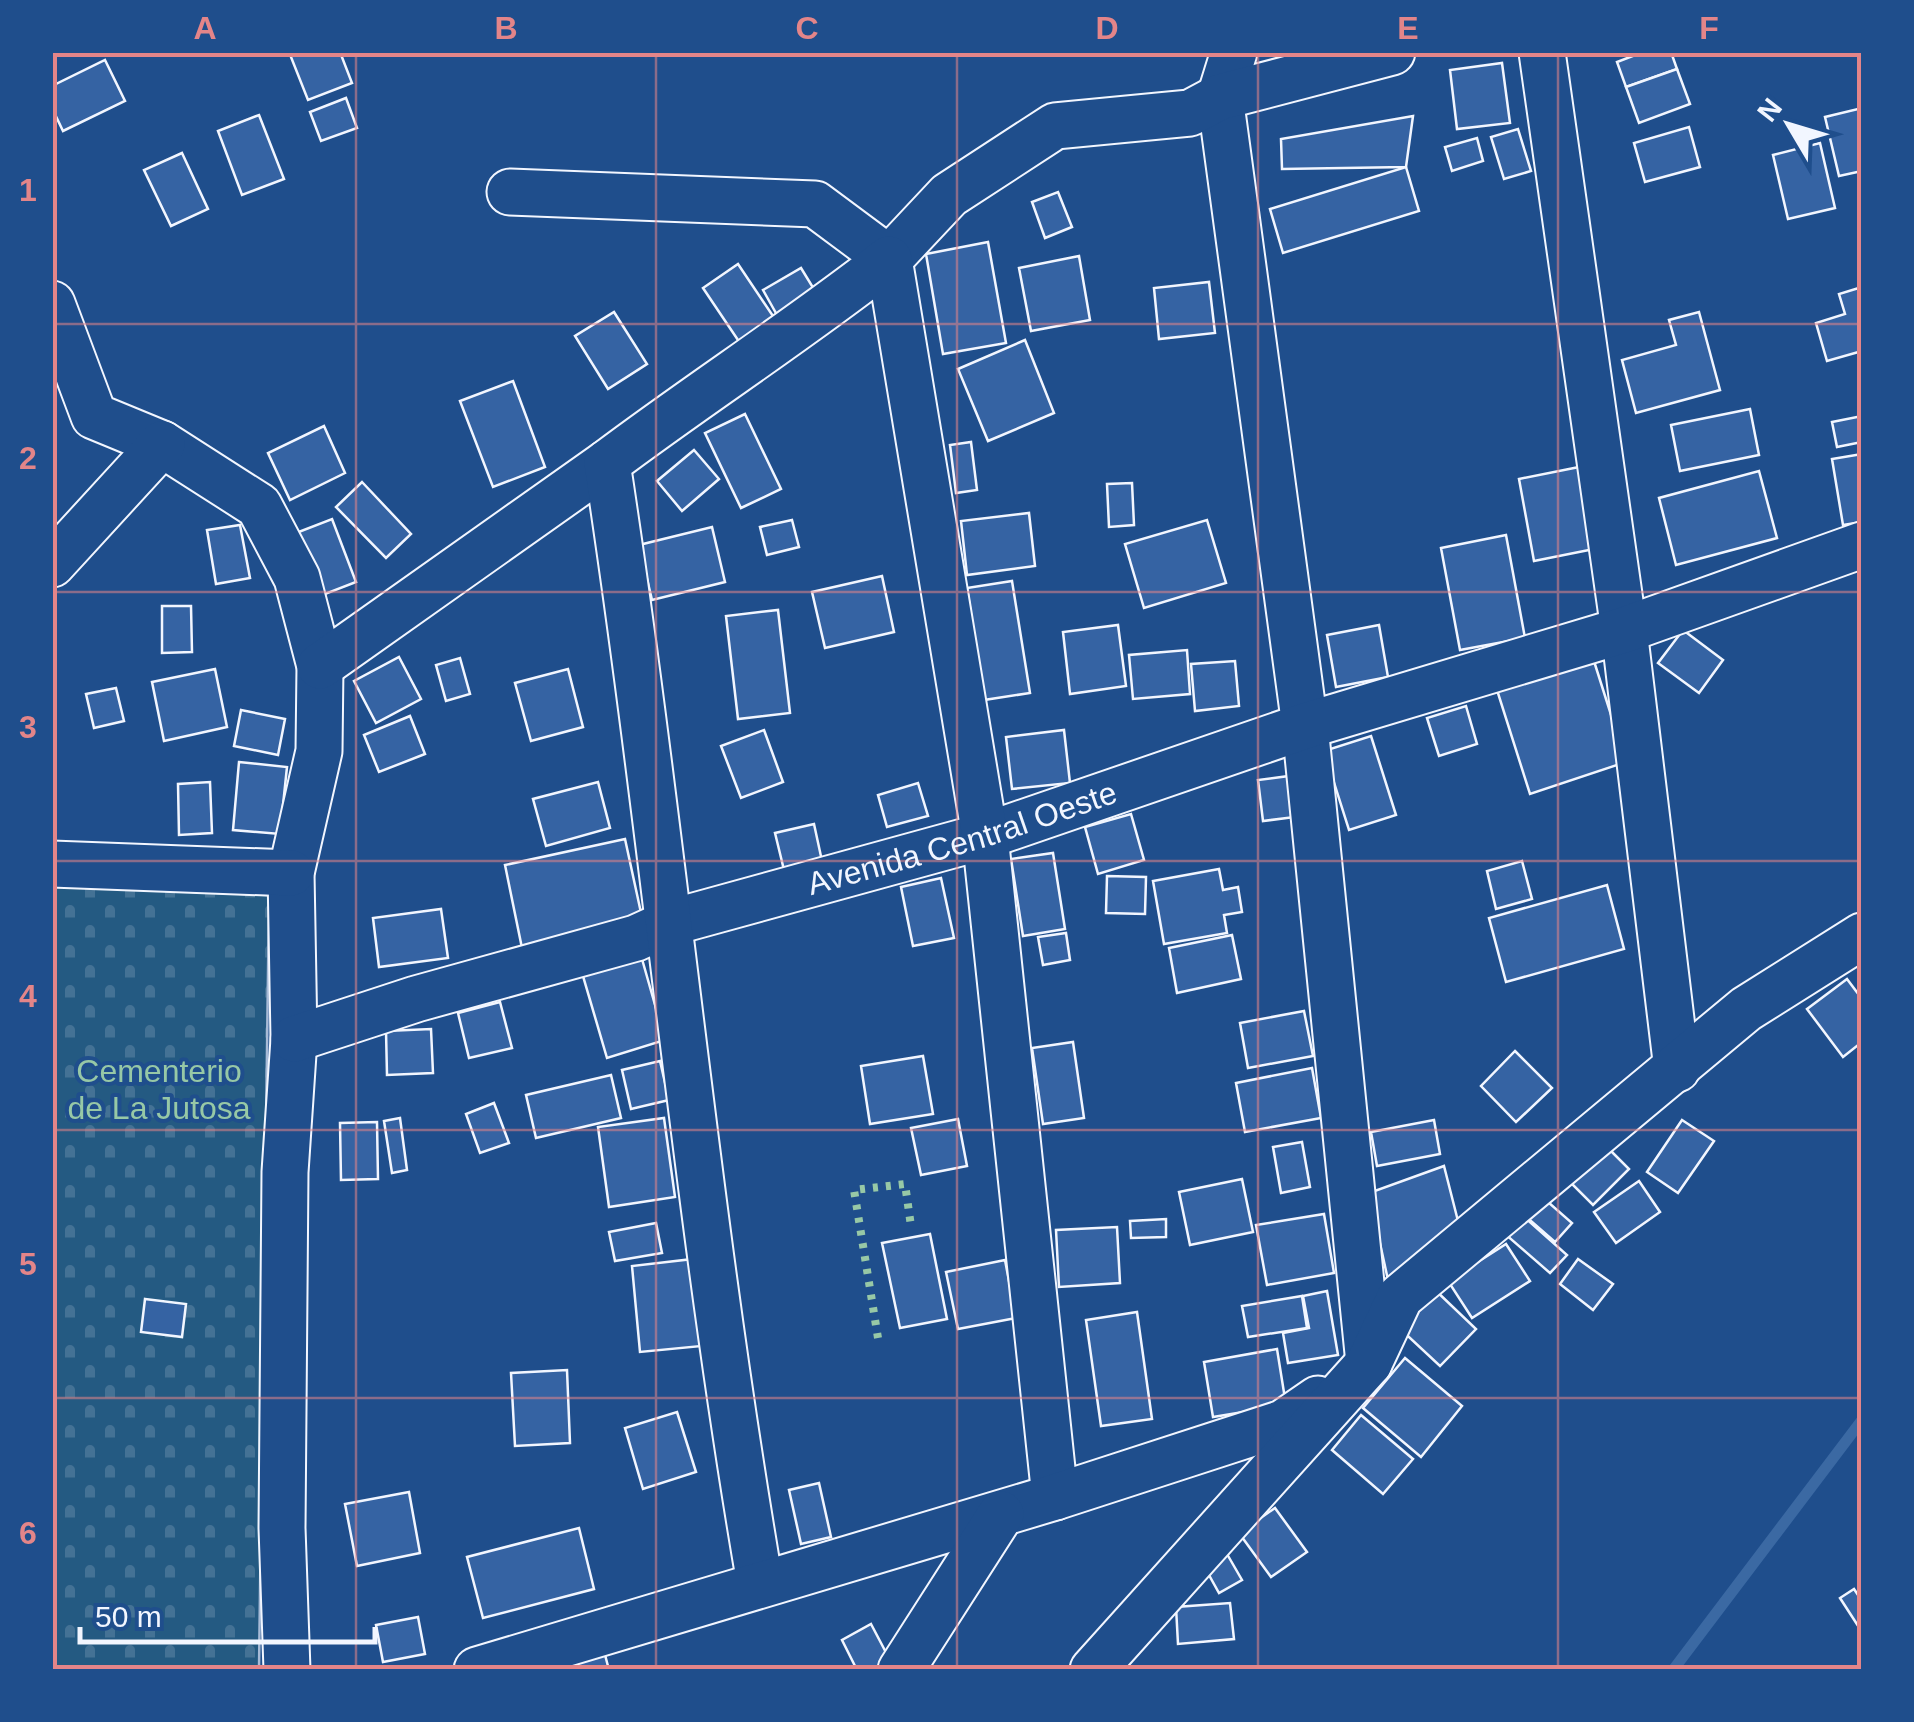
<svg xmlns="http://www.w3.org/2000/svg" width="1914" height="1722" font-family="Helvetica,sans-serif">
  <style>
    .cemetery { fill: url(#cemetery-stones); stroke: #a8bbd7; stroke-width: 2.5 }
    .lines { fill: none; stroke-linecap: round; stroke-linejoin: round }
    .stream { stroke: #3b69a3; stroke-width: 11 }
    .building { fill: #3563a3; stroke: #f2f6ff; stroke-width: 2.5 }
    .minor-casing { stroke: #f2f6ff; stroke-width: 49 }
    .minor { stroke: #1f4e8c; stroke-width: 45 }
    .hedge { stroke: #97c8a6; stroke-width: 8; stroke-dasharray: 5 8; stroke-linecap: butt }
    .grid { fill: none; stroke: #e38589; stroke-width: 2.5; stroke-opacity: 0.55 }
    .labels { text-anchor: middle; stroke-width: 8; stroke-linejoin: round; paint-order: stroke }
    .street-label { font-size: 32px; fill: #f2f6ff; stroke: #1f4e8c }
    .park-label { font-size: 32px; fill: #97c8a6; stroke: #1f4e8c }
    .neatline { fill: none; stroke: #e38589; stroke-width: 4 }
    .grid-label { font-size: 32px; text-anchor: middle; font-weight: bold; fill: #e38589 }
  </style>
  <defs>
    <pattern id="cemetery-stones" width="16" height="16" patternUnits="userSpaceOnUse" patternTransform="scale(2.5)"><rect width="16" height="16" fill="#245a82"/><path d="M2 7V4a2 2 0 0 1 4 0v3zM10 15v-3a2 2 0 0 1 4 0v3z" fill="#447295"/></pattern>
  </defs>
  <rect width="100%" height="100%" fill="#1f4e8c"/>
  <path class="cemetery" d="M53,886L269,895L259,1669L53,1670Z"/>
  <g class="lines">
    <path class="stream" d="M1673,1670L1862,1420"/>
  </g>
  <g class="building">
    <path d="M289,52H340L352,83L308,100Z"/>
    <path d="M1643,52H1671L1677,69L1626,87L1617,62Z"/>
    <path d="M105,60L125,101L63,131L52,108V86Z"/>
    <path d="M1502,63L1510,123L1457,129L1450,70Z"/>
    <path d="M1677,69L1690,104L1639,123L1626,87Z"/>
    <path d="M346,98L357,128L321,141L310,112Z"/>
    <path d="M1862,108V171L1839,176L1825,117Z"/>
    <path d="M259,115L284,179L242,195L218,131Z"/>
    <path d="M1413,116L1406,167L1282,169L1281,139Z"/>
    <path d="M1689,127L1700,167L1645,182L1634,143Z"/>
    <path d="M1518,129L1531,171L1504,179L1491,137Z"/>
    <path d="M1477,138L1483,161L1452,171L1445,147Z"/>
    <path d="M1820,143L1835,208L1788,219L1773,155Z"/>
    <path d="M182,153L208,209L171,226L144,170Z"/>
    <path d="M1406,167L1419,211L1283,253L1270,209Z"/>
    <path d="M1058,192L1072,227L1045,238L1032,202Z"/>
    <path d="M988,242L1006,343L943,354L926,254Z"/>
    <path d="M1079,256L1090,320L1031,331L1019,268Z"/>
    <path d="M738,264L779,325L744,349L703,288Z"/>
    <path d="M801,268L820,299L781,322L763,290Z"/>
    <path d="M1209,282L1215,333L1159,339L1154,288Z"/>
    <path d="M1862,287V351L1827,361L1816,323L1845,314L1839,294Z"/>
    <path d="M614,312L647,364L608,389L575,336Z"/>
    <path d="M1699,312L1720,390L1636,413L1622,360L1676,345L1669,320Z"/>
    <path d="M1025,340L1054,413L988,441L958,369Z"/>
    <path d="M513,381L545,467L493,487L460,401Z"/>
    <path d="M1750,409L1759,455L1680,471L1671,425Z"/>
    <path d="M745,414L781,489L741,508L705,433Z"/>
    <path d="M1862,416V442L1837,447L1832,422Z"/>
    <path d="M324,426L345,473L290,500L268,453Z"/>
    <path d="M971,442L977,490L956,493L950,445Z"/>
    <path d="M694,450L719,479L682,511L657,481Z"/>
    <path d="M1862,454V522L1843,525L1832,459Z"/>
    <path d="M1579,467L1594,549L1534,561L1519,479Z"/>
    <path d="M1759,471L1777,538L1676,565L1659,498Z"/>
    <path d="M362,482L411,534L386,558L336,507Z"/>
    <path d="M1132,483L1134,525L1109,527L1107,484Z"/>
    <path d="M1029,513L1035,566L967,575L961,521Z"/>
    <path d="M332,519L356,582L320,596L296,533Z"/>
    <path d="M792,520L799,547L767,555L760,527Z"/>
    <path d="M1207,520L1226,583L1144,608L1125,544Z"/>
    <path d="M240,525L250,578L216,584L207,530Z"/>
    <path d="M712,527L725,582L652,600L639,545Z"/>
    <path d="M1506,535L1525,638L1460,650L1441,548Z"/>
    <path d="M882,576L894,632L825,648L812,592Z"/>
    <path d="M1012,581L1030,693L984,700L967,588Z"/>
    <path d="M162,606H191L192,652L162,653Z"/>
    <path d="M778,610L790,713L738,719L726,616Z"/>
    <path d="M1118,625L1126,686L1070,694L1063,632Z"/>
    <path d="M1379,625L1388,677L1336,687L1327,635Z"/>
    <path d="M1683,630L1723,660L1699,693L1658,663Z"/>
    <path d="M1187,650L1190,694L1133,699L1129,655Z"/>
    <path d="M399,657L421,699L376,723L354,681Z"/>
    <path d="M460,658L470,694L446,701L436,665Z"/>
    <path d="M1593,658L1626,762L1530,794L1497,690Z"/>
    <path d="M1235,661L1239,706L1195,711L1191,664Z"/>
    <path d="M215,669L227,727L164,741L152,682Z"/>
    <path d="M568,669L583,727L531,741L515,683Z"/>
    <path d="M116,688L124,721L94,728L86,694Z"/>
    <path d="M1466,706L1477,744L1439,756L1427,718Z"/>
    <path d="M241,710L285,719L278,755L234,746Z"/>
    <path d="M410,716L425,754L379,772L364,735Z"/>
    <path d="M764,730L783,782L741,798L721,746Z"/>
    <path d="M1064,730L1070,783L1012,789L1006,737Z"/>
    <path d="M1371,736L1396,815L1349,830L1324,751Z"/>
    <path d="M239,762L287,767L280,834L233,830Z"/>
    <path d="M1289,776L1295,817L1263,821L1258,780Z"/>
    <path d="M210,782L212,833L179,835L178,784Z"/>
    <path d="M598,782L610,828L546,846L533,799Z"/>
    <path d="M918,783L928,816L887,827L878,795Z"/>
    <path d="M1131,814L1144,860L1098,874L1085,827Z"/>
    <path d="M814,824L822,861L784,870L775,833Z"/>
    <path d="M625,839L643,922L522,948L505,865Z"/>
    <path d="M1053,853L1065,929L1023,936L1011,859Z"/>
    <path d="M1522,861L1532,899L1496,909L1487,871Z"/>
    <path d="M1219,869L1223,890L1238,887L1242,912L1224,915L1227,933L1164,944L1153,881Z"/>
    <path d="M1107,876L1146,877L1145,914L1106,913Z"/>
    <path d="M941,878L954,938L913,946L901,887Z"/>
    <path d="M1607,885L1624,949L1506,982L1489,918Z"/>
    <path d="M441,909L448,958L379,967L373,918Z"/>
    <path d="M1066,933L1070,960L1043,965L1038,937Z"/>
    <path d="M1232,935L1241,979L1177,993L1169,948Z"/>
    <path d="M642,959L665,1040L607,1058L583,976Z"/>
    <path d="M1847,979L1862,999V1042L1843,1057L1807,1009Z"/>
    <path d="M500,1002L512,1048L469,1058L458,1013Z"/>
    <path d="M1304,1011L1313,1056L1248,1068L1240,1023Z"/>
    <path d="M431,1029L433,1073L387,1075L386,1031Z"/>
    <path d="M1073,1042L1084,1118L1043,1124L1032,1048Z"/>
    <path d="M1515,1051L1552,1088L1516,1122L1481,1086Z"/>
    <path d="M923,1056L933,1114L870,1124L861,1066Z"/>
    <path d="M660,1061L669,1100L631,1109L622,1070Z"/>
    <path d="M1312,1068L1321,1118L1245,1132L1236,1083Z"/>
    <path d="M611,1075L621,1118L536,1138L526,1095Z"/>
    <path d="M494,1103L509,1143L480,1153L466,1114Z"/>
    <path d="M400,1118L407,1170L392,1173L384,1121Z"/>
    <path d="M664,1118L675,1197L609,1207L598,1127Z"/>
    <path d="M958,1119L967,1166L921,1175L911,1128Z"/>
    <path d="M1434,1120L1440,1154L1377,1166L1371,1132Z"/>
    <path d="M1682,1120L1714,1141L1678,1193L1647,1172Z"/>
    <path d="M377,1122L378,1179L341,1180L340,1123Z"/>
    <path d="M1302,1142L1310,1187L1281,1193L1273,1147Z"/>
    <path d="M1606,1146L1629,1169L1593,1205L1570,1182Z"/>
    <path d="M1444,1166L1458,1221L1388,1280L1369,1193Z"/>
    <path d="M1242,1179L1253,1232L1190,1245L1179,1192Z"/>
    <path d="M1639,1181L1660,1212L1616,1243L1594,1212Z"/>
    <path d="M1540,1195L1572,1223L1555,1242L1523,1214Z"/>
    <path d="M1324,1214L1334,1273L1267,1285L1256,1225Z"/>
    <path d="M1522,1215L1567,1255L1550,1273L1505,1234Z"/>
    <path d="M1166,1219V1237L1131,1238L1130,1221Z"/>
    <path d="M656,1223L662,1253L615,1261L609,1232Z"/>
    <path d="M1117,1227L1120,1283L1059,1287L1056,1230Z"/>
    <path d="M930,1234L947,1319L900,1328L882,1243Z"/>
    <path d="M1506,1244L1530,1281L1472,1318L1448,1281Z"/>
    <path d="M693,1259L702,1346L640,1352L632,1266Z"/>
    <path d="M1578,1259L1613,1284L1593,1310L1560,1284Z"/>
    <path d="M1005,1260L1016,1318L958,1329L946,1272Z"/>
    <path d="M1432,1287L1476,1329L1440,1366L1396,1325Z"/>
    <path d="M1327,1291L1338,1355L1288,1363L1283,1333L1309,1328L1303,1296Z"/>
    <path d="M1302,1296L1307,1328L1248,1337L1242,1306Z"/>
    <path d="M145,1299L186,1304L182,1337L141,1332Z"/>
    <path d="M1137,1312L1152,1419L1101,1426L1086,1320Z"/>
    <path d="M1277,1349L1286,1405L1213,1417L1204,1362Z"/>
    <path d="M1405,1358L1462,1406L1421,1457L1363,1408Z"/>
    <path d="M567,1370L570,1443L515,1446L511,1373Z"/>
    <path d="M677,1412L696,1472L643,1489L625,1428Z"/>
    <path d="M1361,1415L1413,1459L1383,1494L1332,1450Z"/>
    <path d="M819,1483L831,1537L801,1544L789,1490Z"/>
    <path d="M409,1492L420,1553L357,1566L345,1504Z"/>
    <path d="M1275,1508L1307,1552L1271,1577L1239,1533Z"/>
    <path d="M579,1528L594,1589L483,1618L467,1557Z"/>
    <path d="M1227,1554L1242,1580L1219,1593L1204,1566Z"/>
    <path d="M1854,1589L1862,1601V1632L1840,1598Z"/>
    <path d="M1230,1603L1234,1639L1178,1644L1176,1607Z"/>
    <path d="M418,1617L425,1654L383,1662L376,1625Z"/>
    <path d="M871,1624L891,1662L877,1670H857L842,1640Z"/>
    <path d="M604,1651L609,1670H535Z"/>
  </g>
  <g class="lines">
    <defs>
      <g id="minor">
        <path d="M1234,52L1220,97L1305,726L1369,1363"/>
        <path d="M1542,52L1624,630L1677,1069"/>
        <path d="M510,192L815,204L889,259L949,195L1055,126L1190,113L1220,97L1392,52"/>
        <path d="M52,304L94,416L162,444L259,506L297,578L320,666L319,751L291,873L294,1039L285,1172L282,1528L287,1670"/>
        <path d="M52,564L162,444"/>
        <path d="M320,666L607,463"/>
        <path d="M52,864L291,873"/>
        <path id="s1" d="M294,1039L416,999L636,938L669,923L985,836L1305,726L1624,630L1862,545"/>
        <path d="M760,1583C696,1212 664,835 607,463C700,393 797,331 889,259L985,836L1055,1497"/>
        <path d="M477,1670L1055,1497L1283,1423L1318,1399"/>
        <path d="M901,1670L1001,1514"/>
        <path d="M1093,1670L1369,1363L1400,1297L1746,1009L1862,936"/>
      </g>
    </defs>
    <use href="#minor" class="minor-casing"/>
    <use href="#minor" class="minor"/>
    <path class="hedge" d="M878,1338L854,1190L905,1184L911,1226"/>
  </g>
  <path class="grid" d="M356,52V1670M656,52V1670M957,52V1670M1258,52V1670M1558,52V1670M52,324H1862M52,592H1862M52,861H1862M52,1130H1862M52,1398H1862"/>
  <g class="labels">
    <g class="street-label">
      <text dy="11" stroke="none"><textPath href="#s1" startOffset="698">Avenida Central Oeste</textPath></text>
    </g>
    <g class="park-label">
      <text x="159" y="1082">Cementerio<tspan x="159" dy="37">de La Jutosa</tspan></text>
    </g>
  </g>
  <rect width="1914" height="1722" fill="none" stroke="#1f4e8c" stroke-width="110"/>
  <g transform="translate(1789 125) rotate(308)" stroke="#1f4e8c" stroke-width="8" paint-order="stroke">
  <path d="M0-8L18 38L0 25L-18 38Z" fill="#f2f6ff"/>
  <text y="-15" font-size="28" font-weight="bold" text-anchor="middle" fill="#f2f6ff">N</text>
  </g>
  <path d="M80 1627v15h295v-15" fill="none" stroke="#f2f6ff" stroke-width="5"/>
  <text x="95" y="1627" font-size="30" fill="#f2f6ff" stroke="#1f4e8c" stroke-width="8" paint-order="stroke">50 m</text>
  <rect x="55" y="55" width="1804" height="1612" class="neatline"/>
  <g class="grid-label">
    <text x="205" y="39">A</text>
    <text x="506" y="39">B</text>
    <text x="807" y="39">C</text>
    <text x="1107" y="39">D</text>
    <text x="1408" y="39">E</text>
    <text x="1709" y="39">F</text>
    <text x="28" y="201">1</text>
    <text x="28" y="469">2</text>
    <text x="28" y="738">3</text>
    <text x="28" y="1007">4</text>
    <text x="28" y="1275">5</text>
    <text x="28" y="1544">6</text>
  </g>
</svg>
